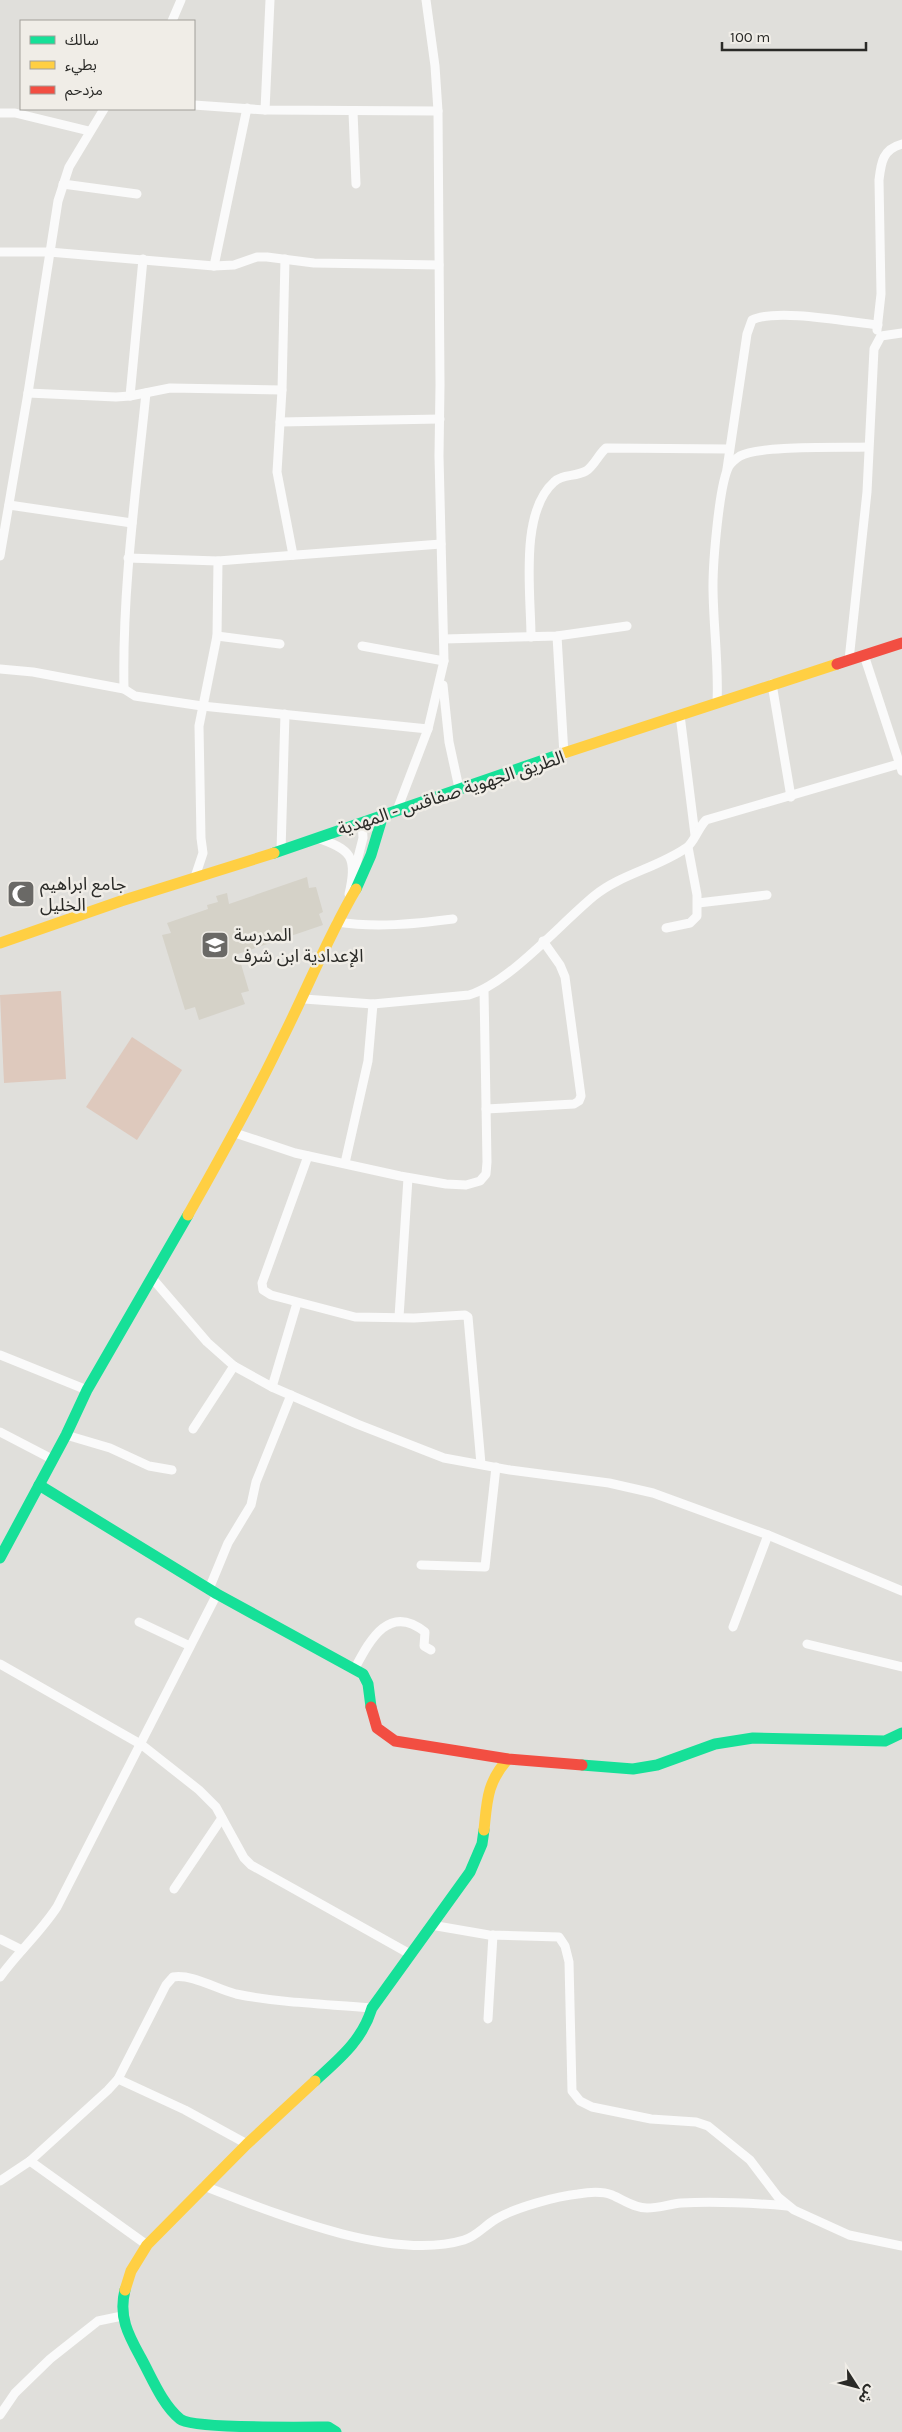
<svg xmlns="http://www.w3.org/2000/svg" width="902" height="2432" font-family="Karla,'Noto Sans Arabic',sans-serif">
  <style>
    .built { fill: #d5d2c8 }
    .green { fill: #dec9bd }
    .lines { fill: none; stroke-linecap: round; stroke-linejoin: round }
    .street { stroke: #fafafa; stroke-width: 9 }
    .fast { stroke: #16e098; stroke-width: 11 }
    .slow { stroke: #ffcf43; stroke-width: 11 }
    .jam { stroke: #f24e42; stroke-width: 11 }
    .labels { text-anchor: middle; stroke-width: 5; stroke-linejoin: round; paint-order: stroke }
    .street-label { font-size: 18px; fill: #2a2a27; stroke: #f0ede7 }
    .poi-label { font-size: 18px; fill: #2a2a27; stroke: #f0ede7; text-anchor: start }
  </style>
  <rect width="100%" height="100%" fill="#e0dfdb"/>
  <path class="built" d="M307,877L309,888L316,887L323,912L319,914L323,925L238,954L249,991L241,993L245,1004L199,1020L195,1007L185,1010L162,935L171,933L167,923L208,909L207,905L218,902L216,896L227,893L229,904Z"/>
  <g class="green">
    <path d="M61,991L66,1079L4,1083L0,995Z"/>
    <path d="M132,1037L182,1070L137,1140L86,1107Z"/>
  </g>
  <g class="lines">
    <g class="street">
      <path d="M172,21L181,0"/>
      <path d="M194,105L265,110L438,111"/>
      <path d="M265,110L270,0"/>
      <path d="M353,112L356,184"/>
      <path d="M0,113H15L89,131"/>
      <path d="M63,184L137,194"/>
      <path d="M0,252H49L214,266L234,265L257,257H267L314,263L439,265"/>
      <path d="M285,259L282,390L277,472L293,555"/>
      <path d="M214,266L247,108"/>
      <path d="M877,330L881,294L879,180C881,162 883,149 902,144"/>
      <path d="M28,393L116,397L130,396L170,388L282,390"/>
      <path d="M130,396L143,259"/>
      <path d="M280,422L440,419"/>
      <path d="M727,469L747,334L752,320C776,308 849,322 878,325"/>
      <path d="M9,505L132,523"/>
      <path d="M0,556L28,393L58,201L69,167L104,109"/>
      <path d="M128,558L218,561L441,544"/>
      <path d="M217,636L280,644"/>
      <path d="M557,636L564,755"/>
      <path d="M531,637C531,594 519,513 554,482C562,474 575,477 586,471C594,466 598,455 606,448L729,449"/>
      <path d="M444,639L557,636L627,626"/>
      <path d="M362,646L444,661"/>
      <path d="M864,655L902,771"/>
      <path d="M849,660L867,492L874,349L881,336L902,333"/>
      <path d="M0,669L33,672L124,689L135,696L202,706L428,729"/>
      <path d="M772,684L791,797"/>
      <path d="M443,685L449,742L459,788"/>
      <path d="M124,689C122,590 136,491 146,393"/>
      <path d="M717,703C719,664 713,625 713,586C713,563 719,484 729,466C731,463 737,458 740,456C759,445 843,448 868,447"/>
      <path d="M680,715L695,835"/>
      <path d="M397,810L428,729L444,661L439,456L440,385L438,111L435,66L426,0"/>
      <path d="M317,838C351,849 358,857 349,894"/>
      <path d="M281,851L285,714"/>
      <path d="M354,873L363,838L362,822"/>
      <path d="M195,877L203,853L201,838L199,726L217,636L218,561"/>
      <path d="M698,903L767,895"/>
      <path d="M337,922C376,928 414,924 453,919"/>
      <path d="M666,928L690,923L697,916V895L688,847"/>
      <path d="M304,999L373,1004L469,995C509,983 560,924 594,896C621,874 657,868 686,848C694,843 698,828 706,820L902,763"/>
      <path d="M486,1109L574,1104L579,1101L581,1096L565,977L560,965L543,941"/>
      <path d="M235,1133L295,1153L400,1176L446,1184L466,1185L480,1181L486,1174L487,1162L484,990"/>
      <path d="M308,1156L262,1283L263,1290L271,1295L355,1317L414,1318L465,1315L468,1317L481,1464"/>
      <path d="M345,1163L368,1061L373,1004"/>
      <path d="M152,1278L207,1342L234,1366L272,1387L357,1424L444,1458L510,1470L609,1483L653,1493L768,1535L902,1591"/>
      <path d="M399,1317L408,1178"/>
      <path d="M0,1355L87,1390"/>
      <path d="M272,1387L297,1303"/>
      <path d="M193,1429L234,1366"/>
      <path d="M0,1432L52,1459"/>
      <path d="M66,1435L110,1448L149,1466L172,1470"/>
      <path d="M421,1565L485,1567L496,1467"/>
      <path d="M209,1589L228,1543L251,1505L256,1482L291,1395"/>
      <path d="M139,1622L190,1646"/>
      <path d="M733,1627L768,1535"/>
      <path d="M807,1644L902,1667"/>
      <path d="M0,1664L142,1745L199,1790L216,1807L244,1858L251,1865L410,1954"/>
      <path d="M355,1668C370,1640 389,1603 425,1632L424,1646L431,1650"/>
      <path d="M174,1889L222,1818"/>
      <path d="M431,1925L489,1935L559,1937L565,1946L569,1962L572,2091L580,2101L592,2107L651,2119L696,2122L708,2126L750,2160L778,2197L794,2210L849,2235L902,2246"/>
      <path d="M0,1939L22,1950"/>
      <path d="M0,1977C18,1952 40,1933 57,1907L217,1594"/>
      <path d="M488,2019L493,1935"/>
      <path d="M118,2079L185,2110L247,2144"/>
      <path d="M30,2161L147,2245"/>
      <path d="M0,2181L30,2161L108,2090L118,2079L166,1985L173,1977C193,1974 216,1989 236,1994C280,2003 327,2004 372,2008"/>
      <path d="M204,2186C274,2213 391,2262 464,2240C477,2236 484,2226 496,2219C514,2208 557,2196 578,2194C589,2192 602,2191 612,2195C624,2200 634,2208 647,2208C659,2208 670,2204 681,2203C717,2201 752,2203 787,2206"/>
      <path d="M0,2415L15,2393L50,2359L98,2321L122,2316"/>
    </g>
    <g class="fast">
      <path d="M274,853L561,754"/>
      <path d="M356,889L371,855L383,815"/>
      <path d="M39,1485L217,1594L363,1674L368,1684L371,1707"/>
      <path d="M0,1558L66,1435L87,1390L188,1215"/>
      <path d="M582,1765L633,1769L657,1765L715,1744L753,1738L885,1741L902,1733"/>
      <path d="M315,2081C339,2059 362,2041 372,2008L470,1872L482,1844L484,1830"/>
      <path d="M125,2290C118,2317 129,2336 141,2358C152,2378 162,2404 180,2419C192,2429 306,2427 328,2427L336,2432"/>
    </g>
    <g class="slow">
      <path d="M561,754L837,664"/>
      <path d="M0,943L121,901L274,853"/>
      <path d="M188,1215C220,1158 252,1102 280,1043C306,992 327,938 356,889"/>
      <path d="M484,1830C487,1801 487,1782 508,1759"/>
      <path d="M125,2290L131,2271L147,2245L247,2144L315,2081"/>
    </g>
    <g class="jam">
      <path d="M837,664L902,643"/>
      <path d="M371,1707L377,1728L395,1741L508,1759L582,1765"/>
    </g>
  </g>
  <defs>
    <symbol id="mosque-square" viewBox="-11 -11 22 22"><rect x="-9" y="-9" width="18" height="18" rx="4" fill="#6a6966" stroke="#f0ede7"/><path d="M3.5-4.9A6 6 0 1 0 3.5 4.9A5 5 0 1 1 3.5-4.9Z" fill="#fff"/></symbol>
    <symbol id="school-square" viewBox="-11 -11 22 22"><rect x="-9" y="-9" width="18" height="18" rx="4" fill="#6a6966" stroke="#f0ede7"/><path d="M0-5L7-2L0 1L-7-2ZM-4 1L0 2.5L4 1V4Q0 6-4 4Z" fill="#fff"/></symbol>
  </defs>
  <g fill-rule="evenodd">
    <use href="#mosque-square" x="5" y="878" width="32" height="32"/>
    <use href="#school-square" x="199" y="929" width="32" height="32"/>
  </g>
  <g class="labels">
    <g class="street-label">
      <text transform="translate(451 793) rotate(-18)" y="6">الطريق الجهوية صفاقس - المهدية</text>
    </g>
    <g class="poi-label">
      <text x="40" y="890">جامع ابراهيم<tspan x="40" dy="21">الخليل</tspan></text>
      <text x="234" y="941">المدرسة<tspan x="234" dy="21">الإعدادية ابن شرف</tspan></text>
    </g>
  </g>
  <rect x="20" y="20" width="175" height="90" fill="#f0ede7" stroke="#a19f9a"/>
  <rect x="30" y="36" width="25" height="8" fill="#16e098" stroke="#a19f9a"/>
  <text x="65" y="45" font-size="15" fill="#2a2a27">سالك</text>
  <rect x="30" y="61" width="25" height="8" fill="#ffcf43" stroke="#a19f9a"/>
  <text x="65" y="70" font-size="15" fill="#2a2a27">بطيء</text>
  <rect x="30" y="86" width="25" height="8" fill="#f24e42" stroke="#a19f9a"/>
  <text x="65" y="95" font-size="15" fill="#2a2a27">مزدحم</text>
  <g transform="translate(857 2387) rotate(126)" stroke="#f0ede7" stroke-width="4" paint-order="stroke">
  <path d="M0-4L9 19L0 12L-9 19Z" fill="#2a2a27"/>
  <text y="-8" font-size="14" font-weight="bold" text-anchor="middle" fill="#2a2a27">ش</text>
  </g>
  <path d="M722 42v8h144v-8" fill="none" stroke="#2a2a27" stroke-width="2.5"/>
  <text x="730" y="42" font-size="15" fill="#2a2a27" stroke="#f0ede7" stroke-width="4" paint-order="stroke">100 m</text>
</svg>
